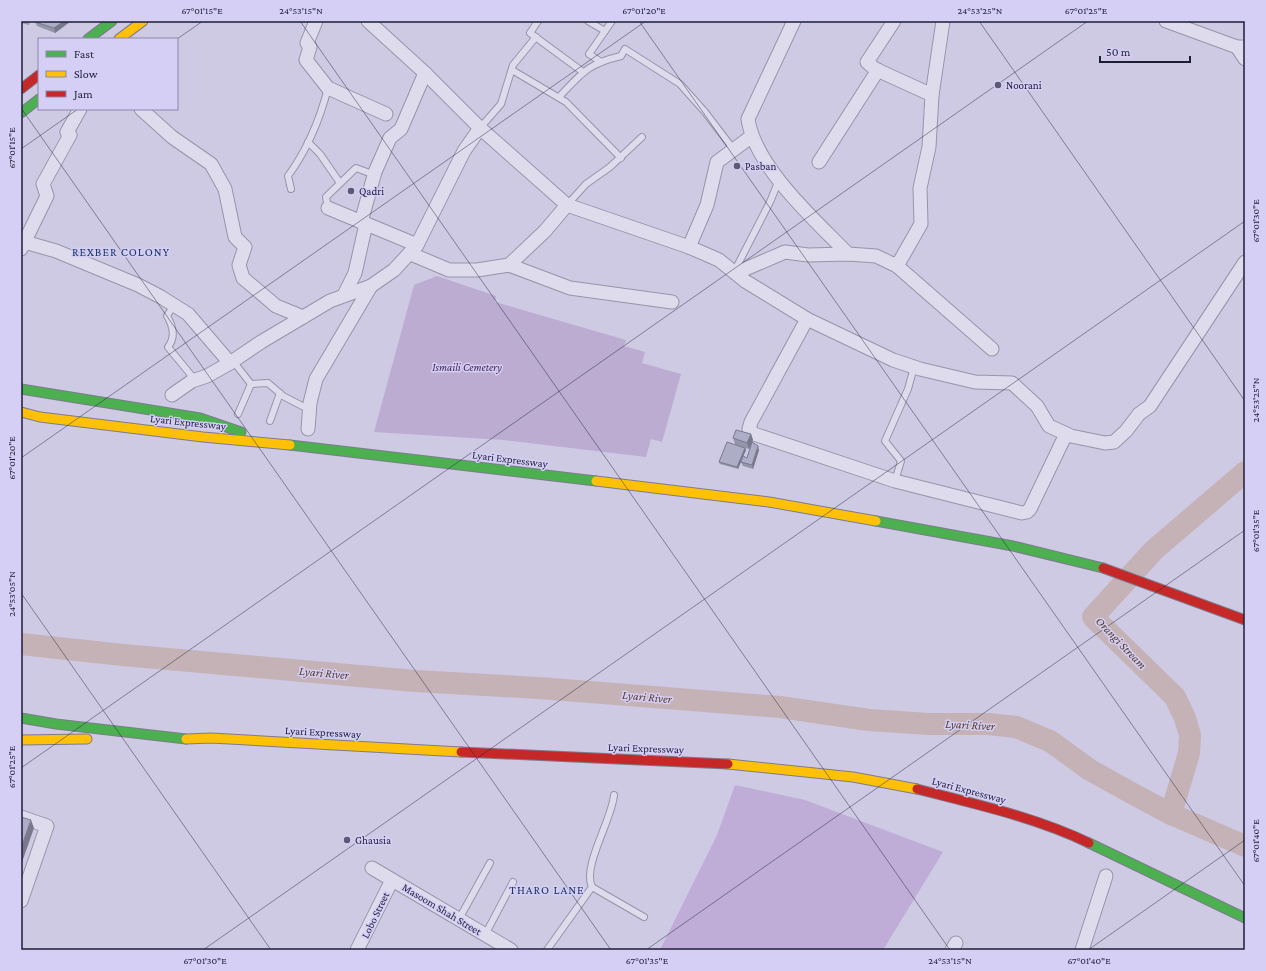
<svg xmlns="http://www.w3.org/2000/svg" width="1266" height="971" font-family="'Crimson Pro',serif">
  <style>
    .green { fill: #bfacd7 }
    .cemetery { fill: #bcacd1 }
    .lines { fill: none; stroke-linecap: round; stroke-linejoin: round }
    .river { stroke: #c4b2b6; stroke-width: 22 }
    .lane-casing { stroke: #9694a9; stroke-width: 8 }
    .street-casing { stroke: #9694a9; stroke-width: 15 }
    .fast-casing { stroke: #7c7b8e; stroke-width: 11 }
    .slow-casing { stroke: #7c7b8e; stroke-width: 11 }
    .jam-casing { stroke: #7c7b8e; stroke-width: 11 }
    .lane { stroke: #dedcec; stroke-width: 6 }
    .street { stroke: #dedcec; stroke-width: 13 }
    .fast { stroke: #4caf50; stroke-width: 9 }
    .slow { stroke: #ffc107; stroke-width: 9 }
    .jam { stroke: #c62828; stroke-width: 9 }
    .wall { fill: #9595ab }
    .shaded-wall { fill: #79798b }
    .building { fill: #adadc7; stroke: #79798b }
    .ticks { fill: none; stroke: #1c1e37; stroke-width: 1; stroke-opacity: 0.45 }
    .poi-dot { fill: #5a5a74; stroke: #d5cff6; stroke-width: 1.5 }
    .labels { text-anchor: middle; stroke-width: 3; stroke-linejoin: round; paint-order: stroke }
    .poi-label { font-size: 11px; fill: #1c1e37; stroke: #d5cff6; text-anchor: start }
    .park-label { font-size: 11px; font-style: italic; fill: #442354; stroke: #d5cff6 }
    .street-label { font-size: 11px; fill: #1c1e37; stroke: #d5cff6 }
    .neighbourhood-label { font-size: 12px; letter-spacing: 1px; fill: #1b3564; stroke: #d5cff6 }
    .water-label { font-size: 12px; font-style: italic; fill: #573c2b; stroke: #d5cff6 }
    .neatline { fill: none; stroke: #1c1e37; stroke-width: 1.5 }
    .ticks-label { font-size: 10px; text-anchor: middle; fill: #1c1e37 }
  </style>
  <rect width="100%" height="100%" fill="#cecae4"/>
  <path class="green" d="M735,785L805,800L943,852L883,950H660L717,835Z"/>
  <path class="cemetery" d="M437,276L496,296L495,302L626,340L624,346L645,352L642,363L681,374L662,442L651,439L646,457L503,440L374,432L414,285Z"/>
  <g class="lines">
    <g class="river">
      <path d="M21,644L123,655L415,681L539,688L780,707L869,720L929,724H988L1016,727L1050,741L1090,770L1135,795L1171,814L1245,846"/>
      <path d="M1171,814L1189,753L1190,735L1185,718L1175,697L1093,617L1154,550L1245,472"/>
    </g>
    <defs>
      <g id="lane">
        <path d="M538,21L530,33L583,72"/>
        <path d="M588,21L605,31"/>
        <path d="M601,62L589,54L612,21"/>
        <path d="M512,70L566,102L621,158"/>
        <path d="M559,97C582,73 587,64 621,56L625,49L680,84L705,112L734,150"/>
        <path d="M480,128L501,104L513,65L536,37"/>
        <path d="M308,142L320,154L340,183"/>
        <path d="M291,189L288,176C307,150 320,119 328,88"/>
        <path d="M567,205L586,184L610,167L642,137"/>
        <path d="M328,208L326,197L356,168L375,175"/>
        <path d="M734,272L770,202L779,180"/>
        <path d="M174,305L167,316C173,326 176,337 168,347L195,380"/>
        <path d="M233,361L251,384L268,383L283,396L310,410"/>
        <path d="M238,414L251,384"/>
        <path d="M270,421L280,393"/>
        <path d="M895,481L901,461L885,441L908,389L914,367"/>
        <path d="M592,887C582,866 612,820 614,795"/>
        <path d="M459,919L490,863"/>
        <path d="M485,935L513,882"/>
        <path d="M547,950L592,887L644,917"/>
      </g>
      <g id="street">
        <path d="M316,21L307,43L310,47L306,60L328,88L386,114"/>
        <path d="M368,21L425,73L480,128L567,205L689,247L719,260L745,281L807,319L893,360L920,369L975,382L1012,383L1037,406L1049,426L1071,436L1105,443L1114,442L1126,431L1139,414L1150,406L1245,262"/>
        <path d="M794,21L748,119C755,167 815,220 848,254"/>
        <path d="M894,21L867,62L875,69L932,95"/>
        <path d="M1166,21L1237,47H1245"/>
        <path d="M1237,47L1245,59"/>
        <path d="M141,109L172,137L211,164L225,189L235,237L245,247L239,265L243,278L276,306L303,317"/>
        <path d="M819,162L878,70"/>
        <path d="M328,208L417,245"/>
        <path d="M361,222L375,172L390,138L401,129L425,73"/>
        <path d="M21,241L56,251L138,285L161,297L188,314L230,363"/>
        <path d="M689,247L707,205L717,162L752,136"/>
        <path d="M21,249L47,196L43,184L70,135L67,132L80,109"/>
        <path d="M411,254L449,270H477L509,265L545,231L567,205"/>
        <path d="M509,265L570,288L672,302"/>
        <path d="M897,266L992,349"/>
        <path d="M736,273L785,252L808,255L848,254L876,256L897,266L921,224L920,188L929,147L932,95L943,21"/>
        <path d="M344,295L355,273L366,224"/>
        <path d="M807,319L751,422L749,429L754,434L895,481L1022,513L1027,512L1030,509L1066,434"/>
        <path d="M172,395L192,381L207,376L230,363L261,342L330,301L371,286L394,270L417,245L464,151L480,128"/>
        <path d="M308,429L310,403L316,379L371,286"/>
        <path d="M21,817L47,826L21,901"/>
        <path d="M372,868L511,950"/>
        <path d="M357,950L392,880"/>
        <path d="M952,950L956,943"/>
        <path d="M1082,950L1106,876"/>
      </g>
      <g id="fast">
        <path d="M88,39L112,21"/>
        <path d="M21,113L39,99"/>
        <path d="M21,389L200,418L241,432"/>
        <path d="M290,445L596,481"/>
        <path d="M876,521L1013,546L1103,568"/>
        <path d="M21,718L56,724L186,739"/>
        <path d="M1089,843L1245,918"/>
      </g>
      <g id="slow">
        <path d="M119,39L143,21"/>
        <path d="M21,412L40,417L203,437L290,445"/>
        <path d="M596,481L769,502L876,521"/>
        <path d="M186,739L211,738L461,752"/>
        <path d="M21,740L87,739"/>
        <path d="M728,764L853,777L917,789"/>
      </g>
      <g id="jam">
        <path d="M21,89L39,75"/>
        <path d="M1103,568L1245,620"/>
        <path d="M461,752L728,764"/>
        <path d="M917,789C975,804 1035,817 1089,843"/>
      </g>
    </defs>
    <use href="#lane" class="lane-casing"/>
    <use href="#street" class="street-casing"/>
    <use href="#fast" class="fast-casing"/>
    <use href="#slow" class="slow-casing"/>
    <use href="#jam" class="jam-casing"/>
    <use href="#lane" class="lane"/>
    <use href="#street" class="street"/>
    <use href="#fast" class="fast"/>
    <use href="#slow" class="slow"/>
    <use href="#jam" class="jam"/>
  </g>
  <g class="wall">
    <path d="M21,21H30L29,25L21,23Z"/>
    <path d="M71,21L55,33L37,26L35,22Z"/>
    <path d="M751,434L753,440L749,449L745,448L746,450L743,456L747,458L759,450L753,469L743,466L741,462L743,458L738,469L720,464L719,462L735,444L733,438Z"/>
  </g>
  <g class="shaded-wall">
    <path d="M64,21H71L55,33L54,28Z"/>
    <path d="M751,434L753,440L749,449L747,443Z"/>
    <path d="M758,446L759,450L753,469L752,465Z"/>
    <path d="M745,448L746,450L738,469L737,467Z"/>
    <path d="M31,820L34,828L21,865V848Z"/>
  </g>
  <g class="building">
    <path d="M36,21H64L54,28L35,22Z"/>
    <path d="M736,430L751,434L747,443L733,438Z"/>
    <path d="M727,442L745,448L737,467L719,462Z"/>
    <path d="M752,442L758,446L752,465L741,462L743,456L747,458Z"/>
    <path d="M21,817L31,820L21,848Z"/>
  </g>
  <path class="ticks" d="M300,21L950,950M639,21L1245,886M979,21L1245,401M177,39L203,21M21,108L611,950M21,149L78,109M21,458L646,21M21,593L271,950M21,768L1088,21M203,950L1245,221M646,950L1245,530M1088,950L1245,840"/>
  <g class="poi-dot">
    <circle cx="998" cy="85" r="4"/>
    <circle cx="737" cy="166" r="4"/>
    <circle cx="351" cy="191" r="4"/>
    <circle cx="347" cy="840" r="4"/>
  </g>
  <g class="labels">
    <g class="poi-label">
      <text x="1006" y="89">Noorani</text>
      <text x="745" y="170">Pasban</text>
      <text x="359" y="195">Qadri</text>
      <text x="355" y="844">Ghausia</text>
    </g>
    <g class="park-label">
      <text x="467" y="371">Ismaili Cemetery</text>
    </g>
    <g class="street-label">
      <text transform="translate(188 422) rotate(6)" y="4">Lyari Expressway</text>
      <text transform="translate(510 459) rotate(7)" y="4">Lyari Expressway</text>
      <text transform="translate(323 732) rotate(3)" y="4">Lyari Expressway</text>
      <text transform="translate(646 748) rotate(2)" y="4">Lyari Expressway</text>
      <text transform="translate(969 790) rotate(15)" y="4">Lyari Expressway</text>
      <text transform="translate(442 909) rotate(31)" y="4">Masoom Shah Street</text>
      <text transform="translate(375 915) rotate(-64)" y="4">Lobo Street</text>
    </g>
    <g class="neighbourhood-label">
      <text x="121" y="256">REXBER COLONY</text>
      <text x="547" y="894">THARO LANE</text>
    </g>
    <g class="water-label">
      <text transform="translate(1121 643) rotate(46)" y="4">Orangi Stream</text>
      <text transform="translate(324 673) rotate(5)" y="4">Lyari River</text>
      <text transform="translate(647 697) rotate(5)" y="4">Lyari River</text>
      <text transform="translate(970 725) rotate(3)" y="4">Lyari River</text>
    </g>
  </g>
  <rect width="1266" height="971" fill="none" stroke="#d5cff6" stroke-width="44"/>
  <rect x="38" y="38" width="140" height="72" fill="#d5cff6" stroke="#8b88aa"/>
  <rect x="46" y="51" width="20" height="6" fill="#4caf50" stroke="#8b88aa"/>
  <text x="74" y="58" font-size="12" fill="#1c1e37">Fast</text>
  <rect x="46" y="71" width="20" height="6" fill="#ffc107" stroke="#8b88aa"/>
  <text x="74" y="78" font-size="12" fill="#1c1e37">Slow</text>
  <rect x="46" y="91" width="20" height="6" fill="#c62828" stroke="#8b88aa"/>
  <text x="74" y="98" font-size="12" fill="#1c1e37">Jam</text>
  <path d="M1100 56v6h90v-6" fill="none" stroke="#1c1e37" stroke-width="2"/>
  <text x="1106" y="56" font-size="12" fill="#1c1e37" stroke="#d5cff6" stroke-width="3" paint-order="stroke">50 m</text>
  <rect x="22" y="22" width="1222" height="927" class="neatline"/>
  <g class="ticks-label">
    <text x="202" y="14">67°01'15"E</text>
    <text x="301" y="14">24°53'15"N</text>
    <text x="644" y="14">67°01'20"E</text>
    <text x="980" y="14">24°53'25"N</text>
    <text x="1086" y="14">67°01'25"E</text>
    <text transform="translate(11 148) rotate(-90)" y="4">67°01'15"E</text>
    <text transform="translate(1255 221) rotate(-90)" y="4">67°01'30"E</text>
    <text transform="translate(1255 400) rotate(-90)" y="4">24°53'25"N</text>
    <text transform="translate(11 458) rotate(-90)" y="4">67°01'20"E</text>
    <text transform="translate(1255 531) rotate(-90)" y="4">67°01'35"E</text>
    <text transform="translate(11 594) rotate(-90)" y="4">24°53'05"N</text>
    <text transform="translate(11 767) rotate(-90)" y="4">67°01'25"E</text>
    <text transform="translate(1255 841) rotate(-90)" y="4">67°01'40"E</text>
    <text x="205" y="964">67°01'30"E</text>
    <text x="647" y="964">67°01'35"E</text>
    <text x="950" y="964">24°53'15"N</text>
    <text x="1089" y="964">67°01'40"E</text>
  </g>
</svg>
